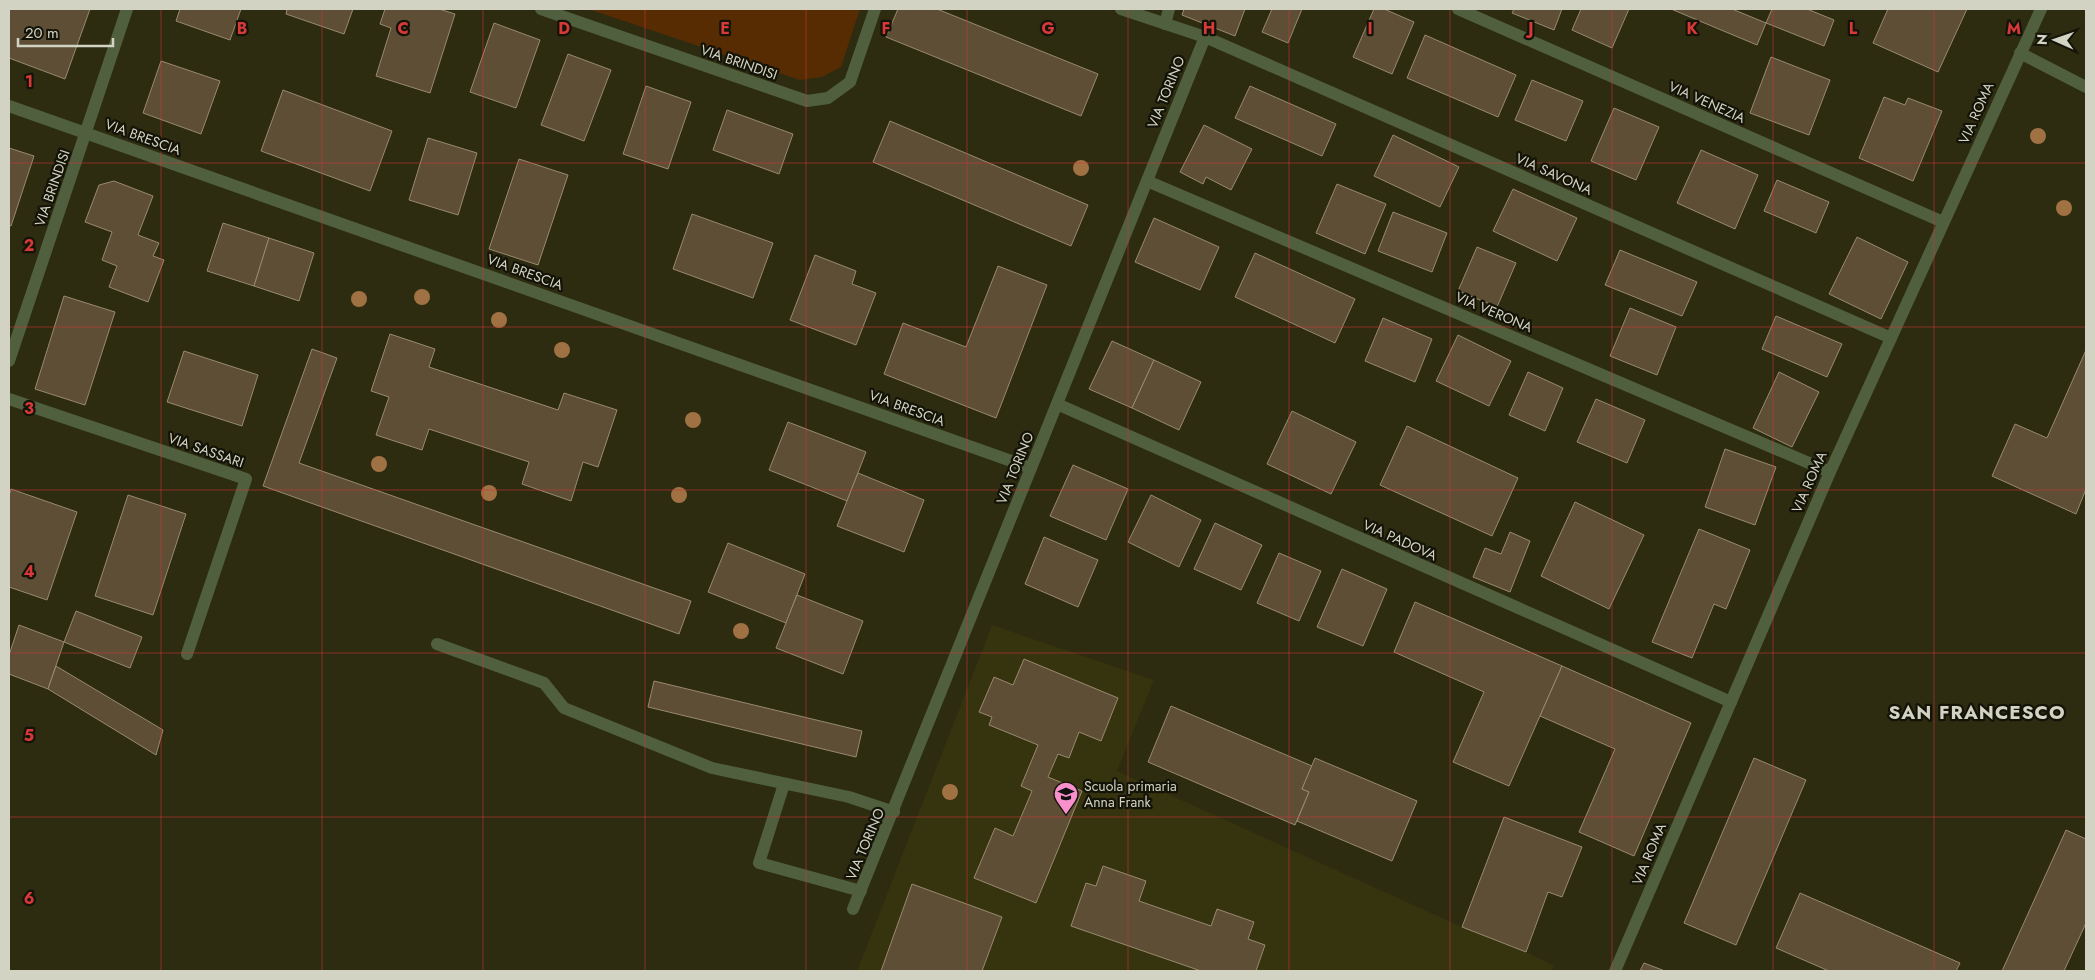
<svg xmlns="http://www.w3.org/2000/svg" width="2095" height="980" font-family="Jost,sans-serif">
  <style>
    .built { fill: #36330f }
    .green { fill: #572c03 }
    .building { fill: #5d4e35; stroke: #998a6f }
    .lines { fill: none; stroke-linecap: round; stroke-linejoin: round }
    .service { stroke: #50603e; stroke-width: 12 }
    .minor { stroke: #50603e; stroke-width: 12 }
    .tree { fill: #a07243 }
    .grid { fill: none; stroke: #d63938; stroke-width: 1; stroke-opacity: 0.55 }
    .labels { text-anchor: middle; stroke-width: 4.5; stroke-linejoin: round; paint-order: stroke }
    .street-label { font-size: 14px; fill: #d3d3c3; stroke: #141308 }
    .poi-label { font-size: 14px; fill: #d3d3c3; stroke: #141308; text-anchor: start }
    .district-label { font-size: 19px; font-weight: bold; letter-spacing: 1px; fill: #d3d3c3; stroke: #141308 }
    .grid-label { font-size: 16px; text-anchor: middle; font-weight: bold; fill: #d63938; stroke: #141308; stroke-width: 4.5; stroke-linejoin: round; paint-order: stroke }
  </style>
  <rect width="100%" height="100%" fill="#2d2b10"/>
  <path class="built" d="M992,625L1154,680L1117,771L1462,927L1526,952L1554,966L1552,971H857Z"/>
  <path class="green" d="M588,9H860L841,67L822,77L800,80Z"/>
  <g class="building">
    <path d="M9,9H90L65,79L9,58Z"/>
    <path d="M180,9H241L230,40L176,21Z"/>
    <path d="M287,9H353L344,34L286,14Z"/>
    <path d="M385,9H439L455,14L430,93L376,76L391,28L380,24Z"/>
    <path d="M898,9H937L1098,74L1081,116L886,37Z"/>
    <path d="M1184,9H1245L1235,36L1182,15Z"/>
    <path d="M1272,9H1302L1288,43L1262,32Z"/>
    <path d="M1374,9H1384L1414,22L1392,74L1353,57Z"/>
    <path d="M1514,9H1562L1554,30L1512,13Z"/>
    <path d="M1581,9H1629L1612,48L1572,30Z"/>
    <path d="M1671,9H1732L1766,23L1757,45Z"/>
    <path d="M1772,9H1807L1834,20L1824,46L1766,23Z"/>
    <path d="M1888,9H1967L1938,72L1873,43Z"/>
    <path d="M494,23L540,40L516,108L470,92Z"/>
    <path d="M1425,35L1516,75L1498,117L1407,78Z"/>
    <path d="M568,54L611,70L584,141L541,125Z"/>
    <path d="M1771,57L1830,80L1809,135L1750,113Z"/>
    <path d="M161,61L220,81L201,134L143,113Z"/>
    <path d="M1532,80L1583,101L1566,141L1515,120Z"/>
    <path d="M646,86L691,102L668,169L623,154Z"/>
    <path d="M1250,86L1336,124L1322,156L1235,118Z"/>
    <path d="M283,90L392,131L370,191L261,151Z"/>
    <path d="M1884,97L1905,105L1908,98L1942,111L1913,181L1859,158Z"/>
    <path d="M1614,108L1659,127L1636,180L1591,161Z"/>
    <path d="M727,110L793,134L779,174L713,150Z"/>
    <path d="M890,121L1088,205L1071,246L873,162Z"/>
    <path d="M1204,125L1252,149L1231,190L1206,177L1203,184L1180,172Z"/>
    <path d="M1393,135L1459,167L1440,207L1374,176Z"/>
    <path d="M428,138L477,153L458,215L409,200Z"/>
    <path d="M9,148L34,156L11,226L9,225Z"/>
    <path d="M1701,150L1758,175L1735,229L1677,203Z"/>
    <path d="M519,159L568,175L538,265L489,249Z"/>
    <path d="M1777,180L1829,202L1816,233L1764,211Z"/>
    <path d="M114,181L153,196L138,235L159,243L153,256L164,260L148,302L109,287L117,266L102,260L112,232L85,222L99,185Z"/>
    <path d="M1337,184L1386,204L1365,254L1316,233Z"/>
    <path d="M1513,189L1577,218L1557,261L1493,231Z"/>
    <path d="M1393,212L1447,233L1432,272L1378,251Z"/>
    <path d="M692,214L773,243L753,298L673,269Z"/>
    <path d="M1154,218L1219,247L1200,290L1135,262Z"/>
    <path d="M223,223L269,238L254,286L207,271Z"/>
    <path d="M1857,237L1908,262L1881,319L1829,294Z"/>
    <path d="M269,238L314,253L299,301L254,286Z"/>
    <path d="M1477,247L1516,263L1497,307L1458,291Z"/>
    <path d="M1620,250L1697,282L1682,316L1605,285Z"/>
    <path d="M1255,253L1355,299L1335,343L1235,297Z"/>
    <path d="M815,255L856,271L852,284L876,293L856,345L790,320Z"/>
    <path d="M998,266L1047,285L996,418L884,374L903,323L966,347Z"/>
    <path d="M64,296L115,312L85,405L35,389Z"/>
    <path d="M1630,308L1676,327L1657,375L1610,356Z"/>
    <path d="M1776,316L1842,344L1827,377L1762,349Z"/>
    <path d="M1383,318L1432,339L1415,382L1365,361Z"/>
    <path d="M390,334L435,349L429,367L558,410L564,393L617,410L598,467L583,462L571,501L522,484L529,462L429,429L422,450L376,435L389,397L371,391Z"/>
    <path d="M1458,335L1511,361L1489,406L1436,381Z"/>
    <path d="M1112,341L1154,360L1132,408L1089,389Z"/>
    <path d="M312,349L337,358L299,463L691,601L679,634L263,486Z"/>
    <path d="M2086,350V489L2076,514L1992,476L2015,424L2047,438Z"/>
    <path d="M184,351L258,375L242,426L167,402Z"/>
    <path d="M1154,360L1201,382L1179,430L1132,408Z"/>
    <path d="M1528,372L1563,388L1545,431L1509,415Z"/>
    <path d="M1779,372L1819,392L1792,447L1753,428Z"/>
    <path d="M1596,399L1645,420L1627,463L1577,442Z"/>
    <path d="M1292,411L1356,442L1331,494L1267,464Z"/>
    <path d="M788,422L866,452L847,501L769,470Z"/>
    <path d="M1407,426L1518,478L1492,536L1380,485Z"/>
    <path d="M1725,449L1776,467L1755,525L1705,507Z"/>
    <path d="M1073,465L1128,489L1106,540L1050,516Z"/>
    <path d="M858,473L924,500L904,552L837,526Z"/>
    <path d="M11,489L77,512L47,600L9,587V496Z"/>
    <path d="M128,495L186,514L153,615L95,596Z"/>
    <path d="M1151,495L1201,520L1179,567L1128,542Z"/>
    <path d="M1575,502L1644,535L1609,609L1541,576Z"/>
    <path d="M1215,523L1262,545L1241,590L1194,569Z"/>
    <path d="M1699,529L1750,550L1726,609L1714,604L1692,658L1652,642Z"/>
    <path d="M1510,532L1530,541L1510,592L1473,577L1485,548L1501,554Z"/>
    <path d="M1044,537L1098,560L1078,607L1025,584Z"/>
    <path d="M728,543L805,574L786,623L708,592Z"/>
    <path d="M1279,553L1321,571L1299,621L1257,603Z"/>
    <path d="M1342,569L1387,589L1363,646L1317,627Z"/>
    <path d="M797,595L863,621L843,674L776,648Z"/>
    <path d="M1415,602L1562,666L1509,786L1453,762L1484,692L1394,652Z"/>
    <path d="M76,611L142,637L130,668L64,642Z"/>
    <path d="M19,625L64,642L48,689L9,674V655Z"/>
    <path d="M1024,659L1118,698L1101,741L1079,732L1069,758L1058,754L1048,777L1082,791L1036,903L974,878L995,828L1013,836L1032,791L1021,786L1038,745L989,725L992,717L979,712L994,677L1013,685Z"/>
    <path d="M56,666L163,730L156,755L48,689Z"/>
    <path d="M1562,666L1691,723L1634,856L1579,832L1615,749L1540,716Z"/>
    <path d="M654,681L862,731L856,757L648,707Z"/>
    <path d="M1171,706L1312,766L1302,789L1309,792L1295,825L1148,762Z"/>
    <path d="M1315,758L1417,801L1392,861L1297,821L1309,792L1302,789Z"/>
    <path d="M1754,758L1806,780L1736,945L1684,923Z"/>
    <path d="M1504,817L1582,847L1562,897L1548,892L1526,952L1462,927Z"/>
    <path d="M2066,830L2086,839V923L2064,971H2002Z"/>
    <path d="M1103,866L1146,881L1139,901L1211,926L1217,909L1254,922L1248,939L1265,945L1256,971H1201L1071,926L1086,883L1096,886Z"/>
    <path d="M912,884L1002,917L982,971H881Z"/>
    <path d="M1800,893L1960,963L1956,971H1829L1776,948Z"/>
    <path d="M1644,963L1665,971H1640Z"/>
  </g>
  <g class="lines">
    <g class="service">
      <path d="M2020,53L2086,87"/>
      <path d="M437,644L544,683L564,708L712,768L849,797L894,812"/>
      <path d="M784,784L759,863L861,891"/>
    </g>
    <g class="minor">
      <path d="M541,9L807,101L828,98L850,82L875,9"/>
      <path d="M1121,9L1205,37L1891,338"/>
      <path d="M1458,9L1943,222"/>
      <path d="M1165,24L1169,9"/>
      <path d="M9,106L1031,468"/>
      <path d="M1147,181L1830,472"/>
      <path d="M9,361L127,9"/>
      <path d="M9,399L246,479L187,654"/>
      <path d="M1057,404L1731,702"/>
      <path d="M853,909L1205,37"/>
      <path d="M1615,971L1830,472L2041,9"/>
    </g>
  </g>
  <g class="tree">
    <circle cx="2038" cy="136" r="8"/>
    <circle cx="1081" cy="168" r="8"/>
    <circle cx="2064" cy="208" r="8"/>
    <circle cx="422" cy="297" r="8"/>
    <circle cx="359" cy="299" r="8"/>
    <circle cx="499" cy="320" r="8"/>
    <circle cx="562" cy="350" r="8"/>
    <circle cx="693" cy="420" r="8"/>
    <circle cx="379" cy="464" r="8"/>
    <circle cx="489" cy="493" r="8"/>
    <circle cx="679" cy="495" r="8"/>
    <circle cx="741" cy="631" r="8"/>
    <circle cx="950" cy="792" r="8"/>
  </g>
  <path class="grid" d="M161,9V971M322,9V971M483,9V971M645,9V971M806,9V971M967,9V971M1128,9V971M1289,9V971M1450,9V971M1612,9V971M1773,9V971M1934,9V971M9,163H2086M9,327H2086M9,490H2086M9,653H2086M9,817H2086"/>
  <defs>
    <symbol id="school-pin" viewBox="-11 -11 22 30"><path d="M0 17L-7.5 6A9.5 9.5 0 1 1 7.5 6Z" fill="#f890cb" stroke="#141308"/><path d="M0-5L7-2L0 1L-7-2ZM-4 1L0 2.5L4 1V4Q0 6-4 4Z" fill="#111"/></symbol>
  </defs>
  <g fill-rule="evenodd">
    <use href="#school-pin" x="1052" y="780" width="28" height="38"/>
  </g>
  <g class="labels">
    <g class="street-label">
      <text transform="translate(739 62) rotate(19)" y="5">VIA BRINDISI</text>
      <text transform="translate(1166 92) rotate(-68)" y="5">VIA TORINO</text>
      <text transform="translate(1707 102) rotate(24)" y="5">VIA VENEZIA</text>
      <text transform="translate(1976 113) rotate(-66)" y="5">VIA ROMA</text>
      <text transform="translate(143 137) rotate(20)" y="5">VIA BRESCIA</text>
      <text transform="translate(1554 174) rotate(24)" y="5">VIA SAVONA</text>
      <text transform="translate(52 188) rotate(-71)" y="5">VIA BRINDISI</text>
      <text transform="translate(525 272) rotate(20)" y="5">VIA BRESCIA</text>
      <text transform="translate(1494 312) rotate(23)" y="5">VIA VERONA</text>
      <text transform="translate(907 408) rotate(20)" y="5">VIA BRESCIA</text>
      <text transform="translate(206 450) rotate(19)" y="5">VIA SASSARI</text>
      <text transform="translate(1015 468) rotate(-68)" y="5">VIA TORINO</text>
      <text transform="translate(1809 482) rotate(-66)" y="5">VIA ROMA</text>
      <text transform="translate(1400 540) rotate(24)" y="5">VIA PADOVA</text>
      <text transform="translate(865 844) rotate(-67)" y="5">VIA TORINO</text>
      <text transform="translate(1649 854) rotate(-67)" y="5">VIA ROMA</text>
    </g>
    <g class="poi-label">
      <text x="1084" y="791">Scuola primaria<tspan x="1084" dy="16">Anna Frank</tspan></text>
    </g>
    <g class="district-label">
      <text x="1977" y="719">SAN FRANCESCO</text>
    </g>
  </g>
  <g class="grid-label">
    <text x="242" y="34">B</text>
    <text x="403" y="34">C</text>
    <text x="564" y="34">D</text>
    <text x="725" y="34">E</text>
    <text x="886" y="34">F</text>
    <text x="1048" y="34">G</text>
    <text x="1209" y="34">H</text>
    <text x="1370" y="34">I</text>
    <text x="1531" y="34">J</text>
    <text x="1692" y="34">K</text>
    <text x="1853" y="34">L</text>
    <text x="2014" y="34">M</text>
    <text x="29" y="87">1</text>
    <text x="29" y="251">2</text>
    <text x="29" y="414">3</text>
    <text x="29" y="577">4</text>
    <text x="29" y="741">5</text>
    <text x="29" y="904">6</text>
  </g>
  <rect width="2095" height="980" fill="none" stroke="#d3d3c3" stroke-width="20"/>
  <g transform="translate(2055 40) rotate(272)" stroke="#141308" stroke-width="4" paint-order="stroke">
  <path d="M0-4L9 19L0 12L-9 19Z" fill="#d3d3c3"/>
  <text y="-8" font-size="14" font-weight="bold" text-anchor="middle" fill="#d3d3c3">N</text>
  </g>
  <path d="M18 38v8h95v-8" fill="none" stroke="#d3d3c3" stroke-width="2.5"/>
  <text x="25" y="38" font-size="15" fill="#d3d3c3" stroke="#141308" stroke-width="4" paint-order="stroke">20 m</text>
</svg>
